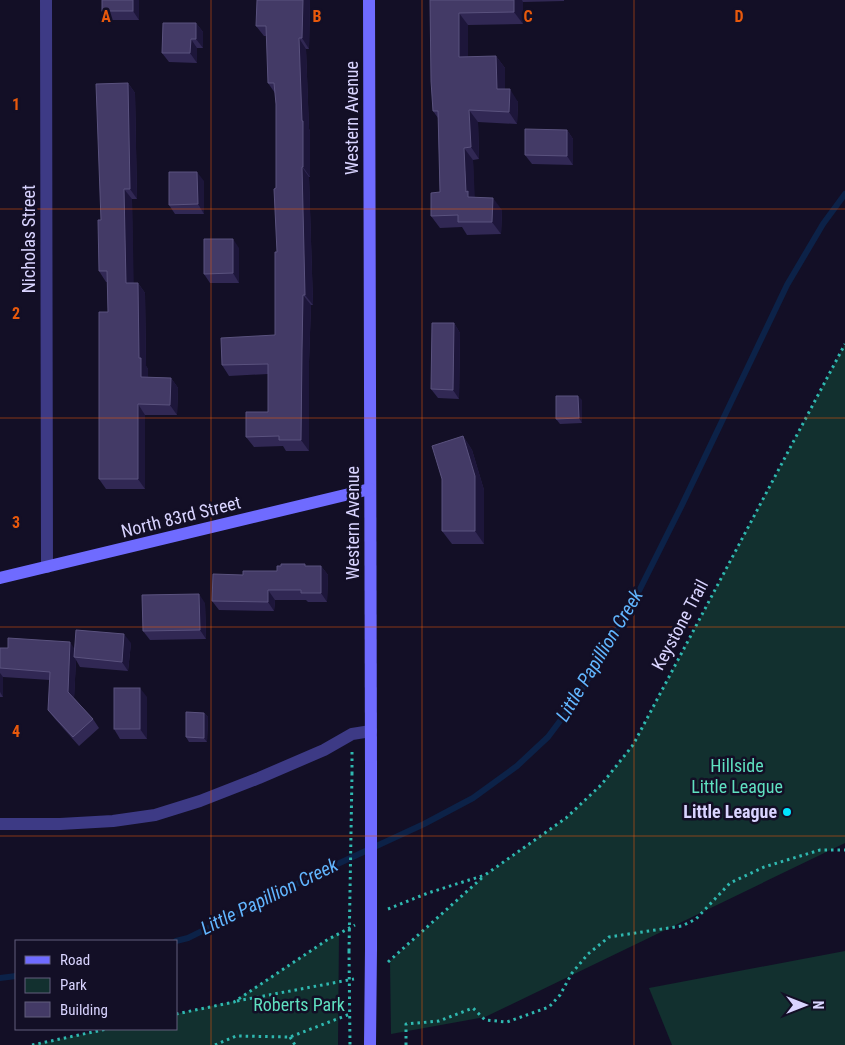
<svg xmlns="http://www.w3.org/2000/svg" width="845" height="1045" font-family="'Roboto Condensed',sans-serif">
  <style>
    .green { fill: #12302f }
    .lines { fill: none; stroke-linecap: round; stroke-linejoin: round }
    .stream { stroke: #0c2248; stroke-width: 6 }
    .path { stroke: #2fb8b0; stroke-width: 3; stroke-dasharray: 2.5 4; stroke-linecap: butt }
    .lane { stroke: #3d3a85; stroke-width: 12 }
    .street { stroke: #3d3a85; stroke-width: 12 }
    .secondary { stroke: #6f6bff; stroke-width: 12 }
    .path-bridge { stroke: #2fb8b0; stroke-width: 3; stroke-dasharray: 2.5 4; stroke-linecap: butt }
    .secondary-bridge { stroke: #6f6bff; stroke-width: 12 }
    .wall { fill: #312854 }
    .shaded-wall { fill: #1d163a }
    .building { fill: #433a66; stroke: #5a527e }
    .grid { fill: none; stroke: #e8590c; stroke-width: 1; stroke-opacity: 0.55 }
    .poi-dot { fill: #00e5ff; stroke: #130f26; stroke-width: 2 }
    .labels { text-anchor: middle; stroke-width: 5; stroke-linejoin: round; paint-order: stroke }
    .street-label { font-size: 18px; fill: #d9d4ff; stroke: #130f26 }
    .park-label { font-size: 18px; fill: #5fe0c0; stroke: #130f26 }
    .poi-label { font-size: 18px; font-weight: bold; fill: #d9d4ff; stroke: #130f26; text-anchor: end }
    .water-label { font-size: 19px; font-style: italic; fill: #62b6ff; stroke: #130f26 }
    .grid-label { font-size: 16px; text-anchor: middle; font-weight: bold; fill: #e8590c; stroke: #130f26; stroke-width: 5; stroke-linejoin: round; paint-order: stroke }
  </style>
  <rect width="100%" height="100%" fill="#130f26"/>
  <g class="green">
    <path d="M845,344V843L485,1017L391,1034L390,961L485,875L566,818L601,785L633,745Z"/>
    <path d="M339,933L338,1045H32L107,1029H176V1014L234,1001L327,940Z"/>
    <path d="M845,951V1045H672L649,988Z"/>
  </g>
  <g class="lines">
    <g class="stream">
      <path d="M176,941L188,938L331,867L424,824L473,798L517,766L548,737L575,701L637,595L680,509L787,285L823,224L845,194"/>
      <path d="M0,978L16,976"/>
    </g>
    <g class="path">
      <path d="M352,774V752"/>
      <path d="M388,909L428,893L485,875L566,818L601,785L633,745L845,344"/>
      <path d="M349,951L350,1045"/>
      <path d="M388,962L484,876"/>
      <path d="M237,1001L354,979"/>
      <path d="M176,1014L234,1002L327,940L355,925"/>
      <path d="M290,1037L295,1045"/>
      <path d="M32,1045L107,1029"/>
      <path d="M215,1045L236,1036L290,1037L350,1014"/>
      <path d="M406,1045V1024L439,1021L473,1008L485,1020L507,1022L549,1007L560,995L572,973L588,954L609,937L682,926L696,919L730,883L764,867L820,850H845"/>
    </g>
    <path class="lane" d="M0,824H60L113,821L155,815L200,801L259,778L324,750L352,734L371,731"/>
    <path class="street" d="M46,0L47,567"/>
    <g class="secondary">
      <path d="M369,0L371,768"/>
      <path d="M0,578L370,489"/>
      <path d="M370,1045L371,949"/>
    </g>
    <path class="path-bridge" d="M349,951L352,774"/>
    <path class="secondary-bridge" d="M371,768V949"/>
  </g>
  <g class="wall">
    <path d="M102,0H139V20H108L102,11Z"/>
    <path d="M310,0L309,49H306L309,129L310,131V177H309L313,305H311L309,362V451H286L283,446L254,447L246,437L268,412V374L229,376L222,365L275,335L277,252L276,188V104L275,93L268,83L267,36H264L256,26Z"/>
    <path d="M430,0H564V1L523,2V24L468,25V57L496,56L505,68V89L518,102L517,124L478,122L479,159L473,160L474,197L502,210L501,234L467,235L462,227L440,228L431,216L440,192L438,118L433,111Z"/>
    <path d="M196,23L203,32V48H197V63L169,62L162,53Z"/>
    <path d="M128,83L135,93L137,199H132L133,283H138L145,293L146,366L148,369V377L171,378L178,388L177,415H145V489H106L99,479L108,312L107,282H106L99,271L101,220Z"/>
    <path d="M567,130L573,139V165L532,164L525,155Z"/>
    <path d="M204,181V214H175L169,205Z"/>
    <path d="M239,248V283H210L204,274Z"/>
    <path d="M454,323L460,333L459,399L438,398L431,389Z"/>
    <path d="M582,400V423L560,424L556,419Z"/>
    <path d="M463,436L472,450L484,490V544H452L442,531Z"/>
    <path d="M306,566H321L328,575L327,602H308L306,600H275L274,611L219,610L212,601L243,575L277,571Z"/>
    <path d="M205,603L206,639L150,640L143,631Z"/>
    <path d="M131,643L128,671L80,667L76,660L74,698L93,719L99,728L79,746L55,719L48,710L50,680L3,677V697H0V648H75Z"/>
    <path d="M147,697V739H120L114,729Z"/>
    <path d="M204,713L208,717L207,742H189L186,737Z"/>
  </g>
  <g class="shaded-wall">
    <path d="M133,0H139V20L133,11Z"/>
    <path d="M303,0H310L309,49L302,38Z"/>
    <path d="M514,0H522L523,2V24L514,12Z"/>
    <path d="M459,13L468,25V69L459,57Z"/>
    <path d="M196,23L203,32V48L196,39Z"/>
    <path d="M299,38L306,49L309,129L310,131V177L303,167Z"/>
    <path d="M191,39L197,48V63L190,53Z"/>
    <path d="M496,56L505,68V101L497,89Z"/>
    <path d="M128,83L135,93L137,199L130,189Z"/>
    <path d="M510,89L518,102L517,124L509,112Z"/>
    <path d="M469,110L478,122L479,159L471,147Z"/>
    <path d="M567,130L573,139V165L567,156Z"/>
    <path d="M464,148L473,160L475,200L468,197L466,192Z"/>
    <path d="M302,167L309,177L313,305L305,295Z"/>
    <path d="M197,172L204,181V214L198,204Z"/>
    <path d="M124,189L132,199L134,293L126,283Z"/>
    <path d="M493,198L502,210L501,234L492,222Z"/>
    <path d="M233,239L239,248V283L233,273Z"/>
    <path d="M138,283L145,293L146,366L148,369V387L141,377L139,358Z"/>
    <path d="M303,295L311,305L309,362V451L301,440L302,351Z"/>
    <path d="M454,323L460,333L459,399L453,390Z"/>
    <path d="M171,378L178,388L177,415L170,405Z"/>
    <path d="M578,396L582,400V423L579,418Z"/>
    <path d="M138,404L145,415V489L138,479Z"/>
    <path d="M463,436L472,450L484,490V544L475,531Z"/>
    <path d="M321,566L328,575L327,602L321,593Z"/>
    <path d="M268,590L275,600L274,611L268,602Z"/>
    <path d="M199,594L205,603L206,639L200,630Z"/>
    <path d="M124,634L131,643L128,671L122,662Z"/>
    <path d="M70,642L76,651L74,657L76,660L74,700L68,692Z"/>
    <path d="M0,673L3,677V697L0,692Z"/>
    <path d="M140,688L147,697V739L140,729Z"/>
    <path d="M204,713L208,717L207,742L204,738Z"/>
  </g>
  <g class="building">
    <rect x="102" y="0" width="31" height="11"/>
    <path d="M257,0H303L302,38H299L302,121H303V167H302L305,295H303L302,351L301,440H279V436L246,437V412H268V364L222,365L221,338L275,335V252H277L274,189L276,188V104L274,83H268L266,26H256Z"/>
    <path d="M430,0H514V12L459,13V57L496,56L497,89H510L509,112L469,110L471,147L464,148L466,192L468,191V197L493,198L492,222H458V215L431,216V193L440,192L438,111H433L431,81Z"/>
    <path d="M163,23H196V39H191L190,53H162Z"/>
    <path d="M128,83L130,189H124L126,283H138L139,358H141V377L171,378L170,405L138,404V479H99V312H108L107,271H99L98,220H101L96,84Z"/>
    <path d="M525,129L567,130V156L525,155Z"/>
    <path d="M169,172H197L198,204L169,205Z"/>
    <path d="M204,239H233V273L204,274Z"/>
    <path d="M432,323H454L453,390L431,389Z"/>
    <path d="M556,396H578L579,418L556,419Z"/>
    <path d="M463,436L475,476V531H442V479L432,446Z"/>
    <path d="M281,564H305V566H321V593H301V590H268V602L212,601L213,574L243,575V571H277V566H281Z"/>
    <path d="M199,594L200,630L143,631L142,595Z"/>
    <path d="M76,630L124,634L122,662L74,657Z"/>
    <path d="M8,638L70,642L68,692L93,719L73,737L48,710L50,672L0,668V648H8Z"/>
    <rect x="114" y="688" width="26" height="41"/>
    <path d="M186,712L204,713V738L186,737Z"/>
  </g>
  <path class="grid" d="M211,0V1045M422,0V1045M634,0V1045M0,209H845M0,418H845M0,627H845M0,836H845"/>
  <circle class="poi-dot" cx="787" cy="812" r="5"/>
  <g class="labels">
    <g class="street-label">
      <text transform="translate(352 118) rotate(-90)" y="6">Western Avenue</text>
      <text transform="translate(29 239) rotate(-90)" y="6">Nicholas Street</text>
      <text transform="translate(181 517) rotate(-14)" y="6">North 83rd Street</text>
      <text transform="translate(353 523) rotate(-90)" y="6">Western Avenue</text>
      <text transform="translate(680 625) rotate(-62)" y="6">Keystone Trail</text>
    </g>
    <g class="park-label">
      <text x="737" y="772">Hillside<tspan x="737" dy="21">Little League</tspan></text>
      <text x="299" y="1011">Roberts Park</text>
    </g>
    <g class="poi-label">
      <text x="777" y="818">Little League</text>
    </g>
    <g class="water-label">
      <text transform="translate(599 655) rotate(-59)" y="7">Little Papillion Creek</text>
      <text transform="translate(269 896) rotate(-26)" y="7">Little Papillion Creek</text>
    </g>
  </g>
  <g class="grid-label">
    <text x="106" y="22">A</text>
    <text x="317" y="22">B</text>
    <text x="528" y="22">C</text>
    <text x="739" y="22">D</text>
    <text x="16" y="110">1</text>
    <text x="16" y="319">2</text>
    <text x="16" y="528">3</text>
    <text x="16" y="737">4</text>
  </g>
  <rect x="15" y="940" width="162" height="90" fill="#130f26" stroke="#625e7d"/>
  <rect x="25" y="956" width="25" height="8" fill="#6f6bff" stroke="#625e7d"/>
  <text x="60" y="965" font-size="15" fill="#d9d4ff">Road</text>
  <rect x="25" y="978" width="25" height="15" fill="#12302f" stroke="#625e7d"/>
  <text x="60" y="990" font-size="15" fill="#d9d4ff">Park</text>
  <rect x="25" y="1002" width="25" height="15" fill="#433a66" stroke="#625e7d"/>
  <text x="60" y="1015" font-size="15" fill="#d9d4ff">Building</text>
  <g transform="translate(805 1005) rotate(90)" stroke="#130f26" stroke-width="4" paint-order="stroke">
  <path d="M0-4L9 19L0 12L-9 19Z" fill="#d9d4ff"/>
  <text y="-8" font-size="14" font-weight="bold" text-anchor="middle" fill="#d9d4ff">N</text>
  </g>
</svg>
